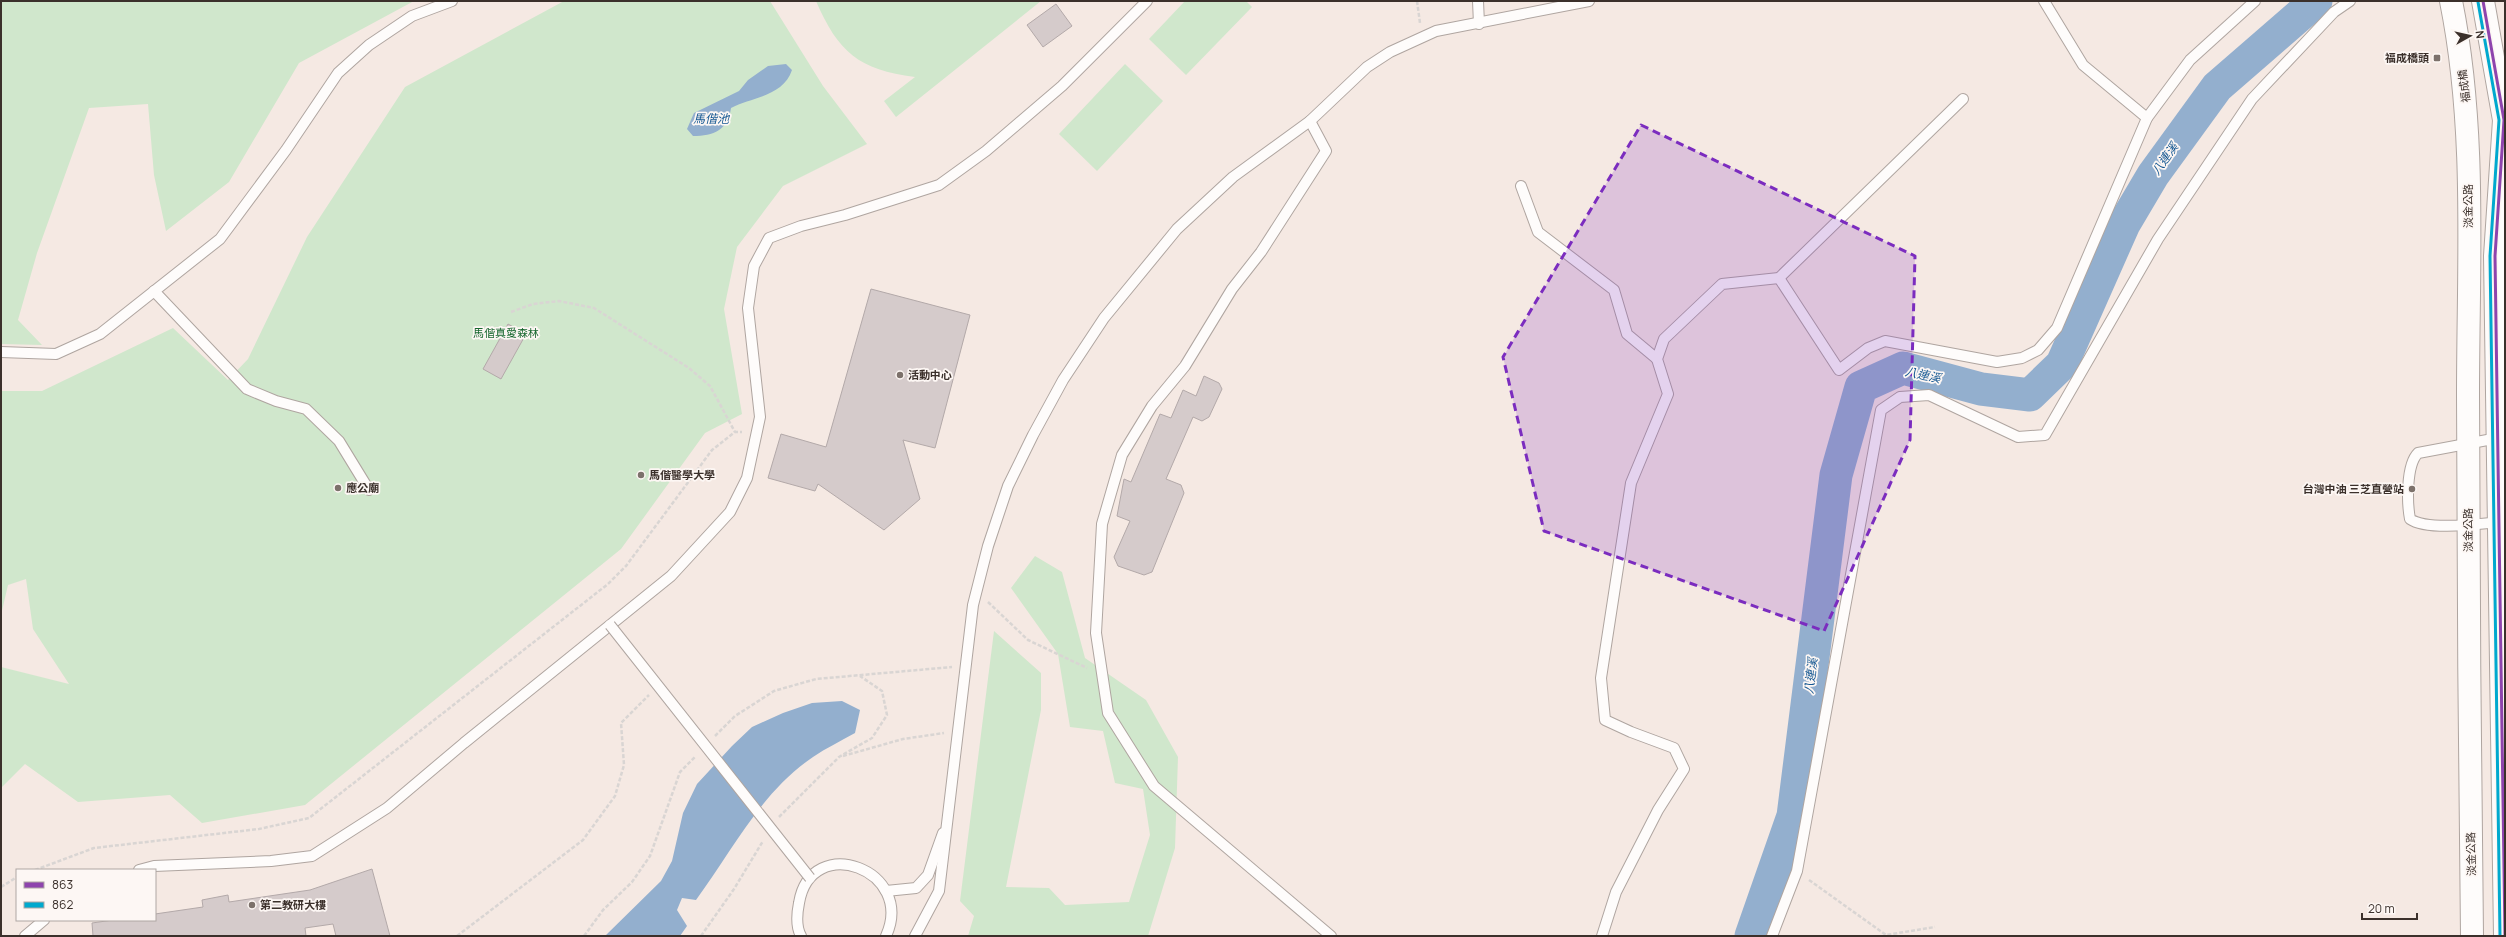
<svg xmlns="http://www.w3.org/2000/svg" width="2506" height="937" font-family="Manrope,'Noto Sans TC',sans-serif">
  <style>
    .green { fill: #d0e7cc }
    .water { fill: #93afce }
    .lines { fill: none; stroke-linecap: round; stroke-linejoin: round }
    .river { stroke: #93afce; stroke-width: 33 }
    .building { fill: #d5cbcb; stroke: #b3a9a9 }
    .service-casing { stroke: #afa5a0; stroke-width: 12 }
    .primary-casing { stroke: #afa5a0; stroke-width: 24 }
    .path { stroke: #d9d5d3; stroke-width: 2.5; stroke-dasharray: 4 2; stroke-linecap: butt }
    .service { stroke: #fefcfb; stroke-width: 10 }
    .primary { stroke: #fefcfb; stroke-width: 22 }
    .service-bridge-casing { stroke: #afa5a0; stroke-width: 12; stroke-linecap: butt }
    .service-bridge { stroke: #fefcfb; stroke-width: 10 }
    .bus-1-casing { stroke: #fdf7f4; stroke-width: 6 }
    .bus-2-casing { stroke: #fdf7f4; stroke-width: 6 }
    .bus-1 { stroke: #8e44ad; stroke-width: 3 }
    .bus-2 { stroke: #00a9ce; stroke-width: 3 }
    .marked { fill: #7b2cbf; fill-opacity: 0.2; stroke: #7b2cbf; stroke-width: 3; stroke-dasharray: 8 5; stroke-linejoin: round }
    .poi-dot { fill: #7c716b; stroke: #fdf7f4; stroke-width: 1.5 }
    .labels { text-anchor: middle; stroke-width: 3.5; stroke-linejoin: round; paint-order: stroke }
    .poi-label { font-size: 11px; font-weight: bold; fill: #3b302b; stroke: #fdf7f4; text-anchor: start }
    .street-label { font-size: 11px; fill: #3b302b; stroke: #fdf7f4 }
    .park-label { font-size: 11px; fill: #17672e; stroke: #fdf7f4 }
    .water-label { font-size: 12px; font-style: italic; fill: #145792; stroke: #fdf7f4 }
  </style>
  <rect width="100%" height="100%" fill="#f5e9e3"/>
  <g class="green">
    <path d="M1,1H414L299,63L229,182L166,231L154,175L148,104L89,108L37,253L18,320L42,345L1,344Z"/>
    <path d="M564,1H770L823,86L867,144L783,186L737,247L724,309L742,414L705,433L621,549L305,805L202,823L170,795L78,802L25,764L1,788V667L69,684L33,629L26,579L8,585L1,615V391H42L173,328L228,380L248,359L307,237L405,87Z"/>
    <path d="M816,1H1041L896,117L884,101L915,77C859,70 838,52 816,1Z"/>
    <path d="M1185,1H1246L1252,7L1186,75L1149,39Z"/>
    <path d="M1125,64L1163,101L1097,171L1059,134Z"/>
    <path d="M1035,556L1062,572L1085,658L1146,700L1178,757L1175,848L1148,936H968L974,916L960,901L994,631L1041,673V710L1006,887L1049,888L1065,905L1129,902L1150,835L1143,789L1115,783L1103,731L1070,727L1058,654L1011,588Z"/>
  </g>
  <g class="water">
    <path d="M786,64L792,70C783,97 751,97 731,108C728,130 714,136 693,136L687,129L694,113L739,91L748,80L768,66Z"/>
    <path d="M842,701L860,710L855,733C841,741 826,748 813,757C761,792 732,851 696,900L682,898L677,910L687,926L680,936H605L661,881L672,861L683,813L697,784L732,746L752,727L783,713L812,703Z"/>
  </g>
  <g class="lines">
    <path class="river" d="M1751,936L1793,816L1836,475L1861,387L1903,368L1981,389L2030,395L2062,364L2124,224L2153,175L2217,87L2316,1"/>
  </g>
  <g class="building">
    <path d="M1056,4L1072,26L1043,47L1027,25Z"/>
    <path d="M871,289L970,315L935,448L903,440L920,499L884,530L818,484L815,491L768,478L781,434L826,447Z"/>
    <path d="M508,324L526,334L501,379L483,369Z"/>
    <path d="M1204,376L1219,383L1222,389L1209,417L1202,421L1193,417L1166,479L1181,485L1184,493L1152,572L1144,575L1118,566L1114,557L1130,521L1117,516L1124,479L1131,482L1160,414L1171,418L1183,390L1196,396Z"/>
    <path d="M372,869L390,936H336L333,924L305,928L306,936H93L92,923L113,920H155V914L203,907L202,900L228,895L229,902L310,890Z"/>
  </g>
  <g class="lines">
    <defs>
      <g id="service">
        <path d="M1478,1L1479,24"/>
        <path d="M2044,1L2083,65L2147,118"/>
        <path d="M1310,121L1326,151L1261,252L1232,289L1185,366L1152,406L1122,455L1102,524L1096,633L1108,713L1154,786L1331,936"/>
        <path d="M1521,186L1538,232L1614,290L1627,334L1657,359"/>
        <path d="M1779,278L1839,370L1868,348L1885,341L1997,362L2022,358L2038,350L2057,328L2147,118L2190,60L2255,1"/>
        <path d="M154,291L247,389L276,401L306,409L339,441L369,490"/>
        <path d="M1,352L56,354L100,334L220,239L286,150L338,73L369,45L412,16L452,1"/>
        <path d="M2498,438L2418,453C2406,465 2407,503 2410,519C2427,531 2478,524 2500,522"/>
        <path d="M139,870L154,866L271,861L312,856L387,808L464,743L671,576L730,512L747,478L760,417L748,308L754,266L769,238L801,226L845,215L939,185L986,151L1062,86L1147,1"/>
        <path d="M886,891L916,888L928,875L943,833"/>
        <path d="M25,936L44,920"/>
        <path d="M801,936C796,927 797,913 799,903C811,831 916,870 886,936"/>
        <path d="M915,936L939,891L973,605L988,546L1008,486L1033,435L1063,380L1104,318L1177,229L1233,177L1310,121L1367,67L1390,52L1436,31L1589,1"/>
        <path d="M1602,936L1616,892L1658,810L1684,769L1674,748L1631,732L1605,720L1601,678L1631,483L1668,394L1657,359L1664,339L1722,284L1779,278L1963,99"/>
        <path d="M1772,936L1797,871L1881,410L1900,397L1929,395L2018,437L2045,435L2158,239L2252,99L2334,12L2350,1"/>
      </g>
      <g id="primary">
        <path d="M2451,1C2477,130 2468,264 2468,395C2468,575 2470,756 2472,936"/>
        <path d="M2483,1L2504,120L2495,256L2505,936"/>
      </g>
    </defs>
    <use href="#service" class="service-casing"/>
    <use href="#primary" class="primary-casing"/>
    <g class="path">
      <path d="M1417,1L1420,23"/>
      <path d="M511,312L533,304L559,301L594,308L689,368L710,386L735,432"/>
      <path d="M988,602L1028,640L1087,668"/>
      <path d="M715,736L735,716L774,691L816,679L952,667"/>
      <path d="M843,756L903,739L944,733"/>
      <path d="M779,817L839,757L872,738L887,715L882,691L860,676"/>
      <path d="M35,870L94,848L259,829L309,818L608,584L626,566L712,450L735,432H742"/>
      <path d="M1809,880L1886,935L1935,927"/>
      <path d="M1,887L17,877"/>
      <path d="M457,936L583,840L615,796L624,765L621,723L649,695"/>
      <path d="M584,936L603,910L632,882L650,856L680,772L696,756"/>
      <path d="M701,936L734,889L763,841"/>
    </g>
    <use href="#service" class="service"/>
    <use href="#primary" class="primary"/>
    <defs>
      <path id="service-bridge" d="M610,625L810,878"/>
    </defs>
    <use href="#service-bridge" class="service-bridge-casing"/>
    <use href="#service-bridge" class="service-bridge"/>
    <defs>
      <path id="bus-1" d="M2483,1L2504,120L2495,256L2505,936"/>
      <path id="bus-2" d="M2478,2L2499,120L2490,256L2500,936"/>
    </defs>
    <use href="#bus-1" class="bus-1-casing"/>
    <use href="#bus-2" class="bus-2-casing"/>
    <use href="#bus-1" class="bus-1"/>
    <use href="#bus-2" class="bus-2"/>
  </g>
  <path class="marked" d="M1641,125L1915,256L1910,440L1824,631L1544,531L1503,357Z"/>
  <g class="poi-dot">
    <rect x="2433" y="54" width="8" height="8" rx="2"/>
    <circle cx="900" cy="375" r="4"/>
    <circle cx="641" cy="475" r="4"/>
    <circle cx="338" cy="488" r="4"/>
    <circle cx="2412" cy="489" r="4"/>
    <circle cx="252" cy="905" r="4"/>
  </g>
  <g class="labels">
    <g class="poi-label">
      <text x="2429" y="62" text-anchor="end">福成橋頭</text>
      <text x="908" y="379">活動中心</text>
      <text x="649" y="479">馬偕醫學大學</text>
      <text x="346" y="492">應公廟</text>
      <text x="2404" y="493" text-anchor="end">台灣中油 三芝直營站</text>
      <text x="260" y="909">第二教研大樓</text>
    </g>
    <g class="street-label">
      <text transform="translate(2464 86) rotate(-97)" y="4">福成橋</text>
      <text transform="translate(2468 206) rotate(-90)" y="4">淡金公路</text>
      <text transform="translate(2468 530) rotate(-90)" y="4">淡金公路</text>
      <text transform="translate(2471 854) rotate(-91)" y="4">淡金公路</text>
    </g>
    <g class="park-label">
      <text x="506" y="337">馬偕真愛森林</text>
    </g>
    <g class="water-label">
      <text x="711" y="123">馬偕池</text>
      <text transform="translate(2165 159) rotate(-55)" y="4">八連溪</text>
      <text transform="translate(1923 375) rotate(12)" y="4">八連溪</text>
      <text transform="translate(1811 676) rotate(-83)" y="4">八連溪</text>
    </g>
  </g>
  <rect width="2506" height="937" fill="none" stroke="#3b302b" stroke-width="4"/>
  <rect x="16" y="869" width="140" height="52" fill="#fdf7f4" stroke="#afa7a4"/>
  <rect x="24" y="882" width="20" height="6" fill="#8e44ad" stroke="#afa7a4"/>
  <text x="52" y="889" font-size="12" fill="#3b302b">863</text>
  <rect x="24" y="902" width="20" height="6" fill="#00a9ce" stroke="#afa7a4"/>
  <text x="52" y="909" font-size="12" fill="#3b302b">862</text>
  <g transform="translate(2470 36) rotate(82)" stroke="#fdf7f4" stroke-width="3" paint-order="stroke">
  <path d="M0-3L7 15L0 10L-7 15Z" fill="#3b302b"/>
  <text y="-6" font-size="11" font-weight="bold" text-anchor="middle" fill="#3b302b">N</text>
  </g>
  <path d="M2362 913v6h55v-6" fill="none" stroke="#3b302b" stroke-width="2"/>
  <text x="2368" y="913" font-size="12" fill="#3b302b" stroke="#fdf7f4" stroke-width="3" paint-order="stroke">20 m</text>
</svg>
